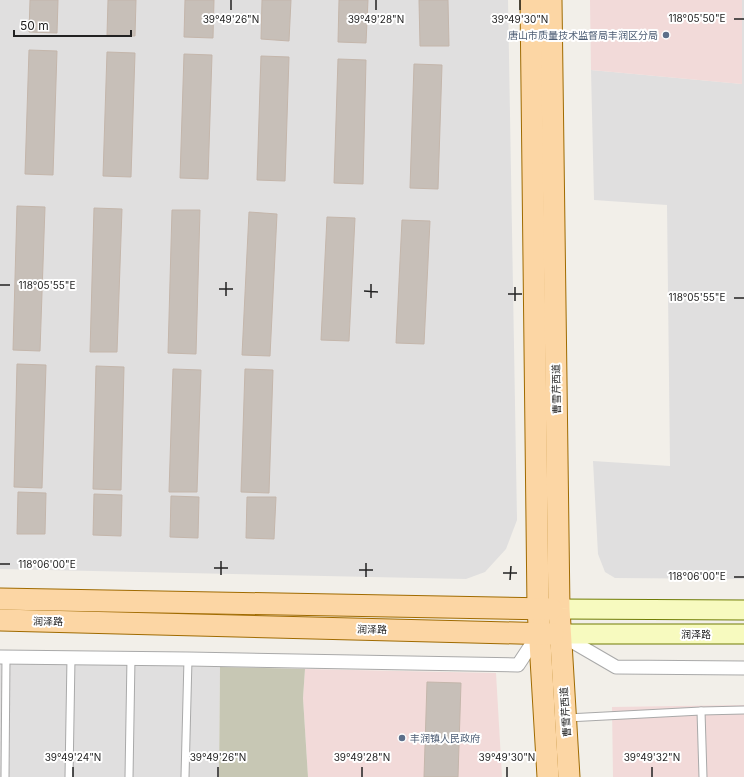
<svg xmlns="http://www.w3.org/2000/svg" width="744" height="777" font-family="Inter,'Noto Sans SC',sans-serif">
  <style>
    .residential { fill: #e0dfdf }
    .commercial { fill: #f2dad9 }
    .construction { fill: #c7c7b4 }
    .building { fill: #c7bfb8; stroke: #c4b6ab }
    .lines { fill: none; stroke-linecap: round; stroke-linejoin: round }
    .service-casing { stroke: #a9a9a9; stroke-width: 9 }
    .minor-casing { stroke: #a9a9a9; stroke-width: 15 }
    .secondary-casing { stroke: #707d05; stroke-width: 21 }
    .primary-casing { stroke: #a06b00; stroke-width: 23 }
    .service { stroke: #fff; stroke-width: 7 }
    .minor { stroke: #fff; stroke-width: 13 }
    .secondary { stroke: #f7fabf; stroke-width: 19 }
    .primary { stroke: #fcd6a4; stroke-width: 21 }
    .ticks { fill: none; stroke: #222; stroke-width: 1.5 }
    .service-dot { fill: #5c6f8a; stroke: #fff; stroke-width: 1.5 }
    .labels { text-anchor: middle; stroke-width: 4; stroke-linejoin: round; paint-order: stroke }
    .service-label { font-size: 10px; fill: #4e5e75; stroke: #fff; text-anchor: end }
    .street-label { font-size: 10px; fill: #222; stroke: #fff }
    .ticks-label { font-size: 10px; text-anchor: middle; fill: #222; stroke: #fff; stroke-width: 4; stroke-linejoin: round; paint-order: stroke }
  </style>
  <rect width="100%" height="100%" fill="#f2efe9"/>
  <g class="residential">
    <path d="M0,0H508L517,520L506,549L485,572L466,579L0,569Z"/>
    <path d="M742,0H744V579L615,578L605,572L598,554L593,461L670,466L667,205L594,200L591,70L742,84Z"/>
    <path d="M0,663L220,667L219,777H0Z"/>
  </g>
  <g class="commercial">
    <path d="M590,0H742V84L591,70Z"/>
    <path d="M305,669L496,673L502,777H308L303,698Z"/>
    <path d="M744,705V777H613L612,707Z"/>
  </g>
  <path class="construction" d="M220,667L305,669L303,698L308,777H219Z"/>
  <g class="building">
    <path d="M30,0H58L57,33L29,32Z"/>
    <path d="M108,0H136L135,36L107,35Z"/>
    <path d="M185,0H214L213,38L184,37Z"/>
    <path d="M262,0H291L289,41L261,39Z"/>
    <path d="M339,0H368L366,43L338,42Z"/>
    <path d="M419,0H448L449,46H420Z"/>
    <path d="M29,50L57,51L53,175L25,174Z"/>
    <path d="M107,52L135,53L131,177L103,176Z"/>
    <path d="M184,54L212,55L208,179L180,178Z"/>
    <path d="M261,56L289,57L285,181L257,180Z"/>
    <path d="M338,59L366,60L363,184L334,183Z"/>
    <path d="M414,64L442,65L438,189L410,188Z"/>
    <path d="M17,206L45,207L40,351L13,350Z"/>
    <path d="M94,208L122,209L117,352H90Z"/>
    <path d="M172,210H200L196,354L168,353Z"/>
    <path d="M249,212L277,214L270,356L242,355Z"/>
    <path d="M327,217L355,218L349,341L321,340Z"/>
    <path d="M402,220L430,221L424,344L396,343Z"/>
    <path d="M17,364L46,365L42,488L14,487Z"/>
    <path d="M96,366L124,367L121,490L93,489Z"/>
    <path d="M173,369L201,370L197,492H169Z"/>
    <path d="M245,369L273,370L269,493L241,492Z"/>
    <path d="M18,492L46,493L45,534H17Z"/>
    <path d="M94,494L122,495L121,536L93,535Z"/>
    <path d="M171,496L199,497L198,538L170,537Z"/>
    <path d="M247,497H276L274,539L246,538Z"/>
    <path d="M427,682L461,683L458,777H424Z"/>
  </g>
  <g class="lines">
    <defs>
      <g id="service">
        <path d="M701,711L703,777"/>
        <path d="M567,718L701,711L744,710"/>
        <path d="M5,777L6,657"/>
        <path d="M69,777L71,658"/>
        <path d="M129,777L131,658"/>
        <path d="M185,777L188,659"/>
      </g>
      <g id="minor">
        <path d="M561,635L616,667L744,668"/>
        <path d="M0,657L188,659L518,665L539,633"/>
      </g>
      <g id="secondary">
        <path d="M559,609L744,610"/>
        <path d="M559,634H744"/>
      </g>
      <g id="primary">
        <path d="M531,0L538,608L548,777"/>
        <path d="M551,0L559,609L569,777"/>
        <path d="M0,599L552,609"/>
        <path d="M0,620L553,634"/>
      </g>
    </defs>
    <use href="#service" class="service-casing"/>
    <use href="#minor" class="minor-casing"/>
    <use href="#secondary" class="secondary-casing"/>
    <use href="#primary" class="primary-casing"/>
    <use href="#service" class="service"/>
    <use href="#minor" class="minor"/>
    <use href="#secondary" class="secondary"/>
    <use href="#primary" class="primary"/>
  </g>
  <path class="ticks" d="M231,10V0M376,10V0M520,10V0M734,19H744M0,285H10M219,289H233M364,291L378,292M508,294H522M226,296V282M371,298V284M734,298H744M515,301V287M0,564H10M214,568H228M359,570H373M503,573H517M221,575V561M366,577V563M734,577H744M510,580L511,566M73,777V767M218,777V767M362,777V767M507,777V767M652,777V767"/>
  <g class="service-dot">
    <circle cx="666" cy="35" r="4"/>
    <circle cx="402" cy="738" r="4"/>
  </g>
  <g class="labels">
    <g class="service-label">
      <text x="658" y="39">唐山市质量技术监督局丰润区分局</text>
      <text x="410" y="742" text-anchor="start">丰润镇人民政府</text>
    </g>
    <g class="street-label">
      <text transform="translate(556 389) rotate(-91)" y="4">曹雪芹西道</text>
      <text transform="translate(48 621) rotate(1)" y="4">润泽路</text>
      <text transform="translate(372 629) rotate(1)" y="4">润泽路</text>
      <text x="696" y="638">润泽路</text>
      <text transform="translate(565 712) rotate(-94)" y="4">曹雪芹西道</text>
    </g>
  </g>
  <g class="ticks-label">
    <text x="697" y="22">118°05'50"E</text>
    <text x="231" y="23">39°49'26"N</text>
    <text x="376" y="23">39°49'28"N</text>
    <text x="520" y="23">39°49'30"N</text>
    <text x="47" y="289">118°05'55"E</text>
    <text x="697" y="301">118°05'55"E</text>
    <text x="47" y="568">118°06'00"E</text>
    <text x="697" y="580">118°06'00"E</text>
    <text x="73" y="761">39°49'24"N</text>
    <text x="218" y="761">39°49'26"N</text>
    <text x="362" y="761">39°49'28"N</text>
    <text x="507" y="761">39°49'30"N</text>
    <text x="652" y="761">39°49'32"N</text>
  </g>
  <path d="M14 30v6h117v-6" fill="none" stroke="#222222" stroke-width="2"/>
  <text x="20" y="30" font-size="12" fill="#222222" stroke="#ffffff" stroke-width="3" paint-order="stroke">50 m</text>
</svg>
